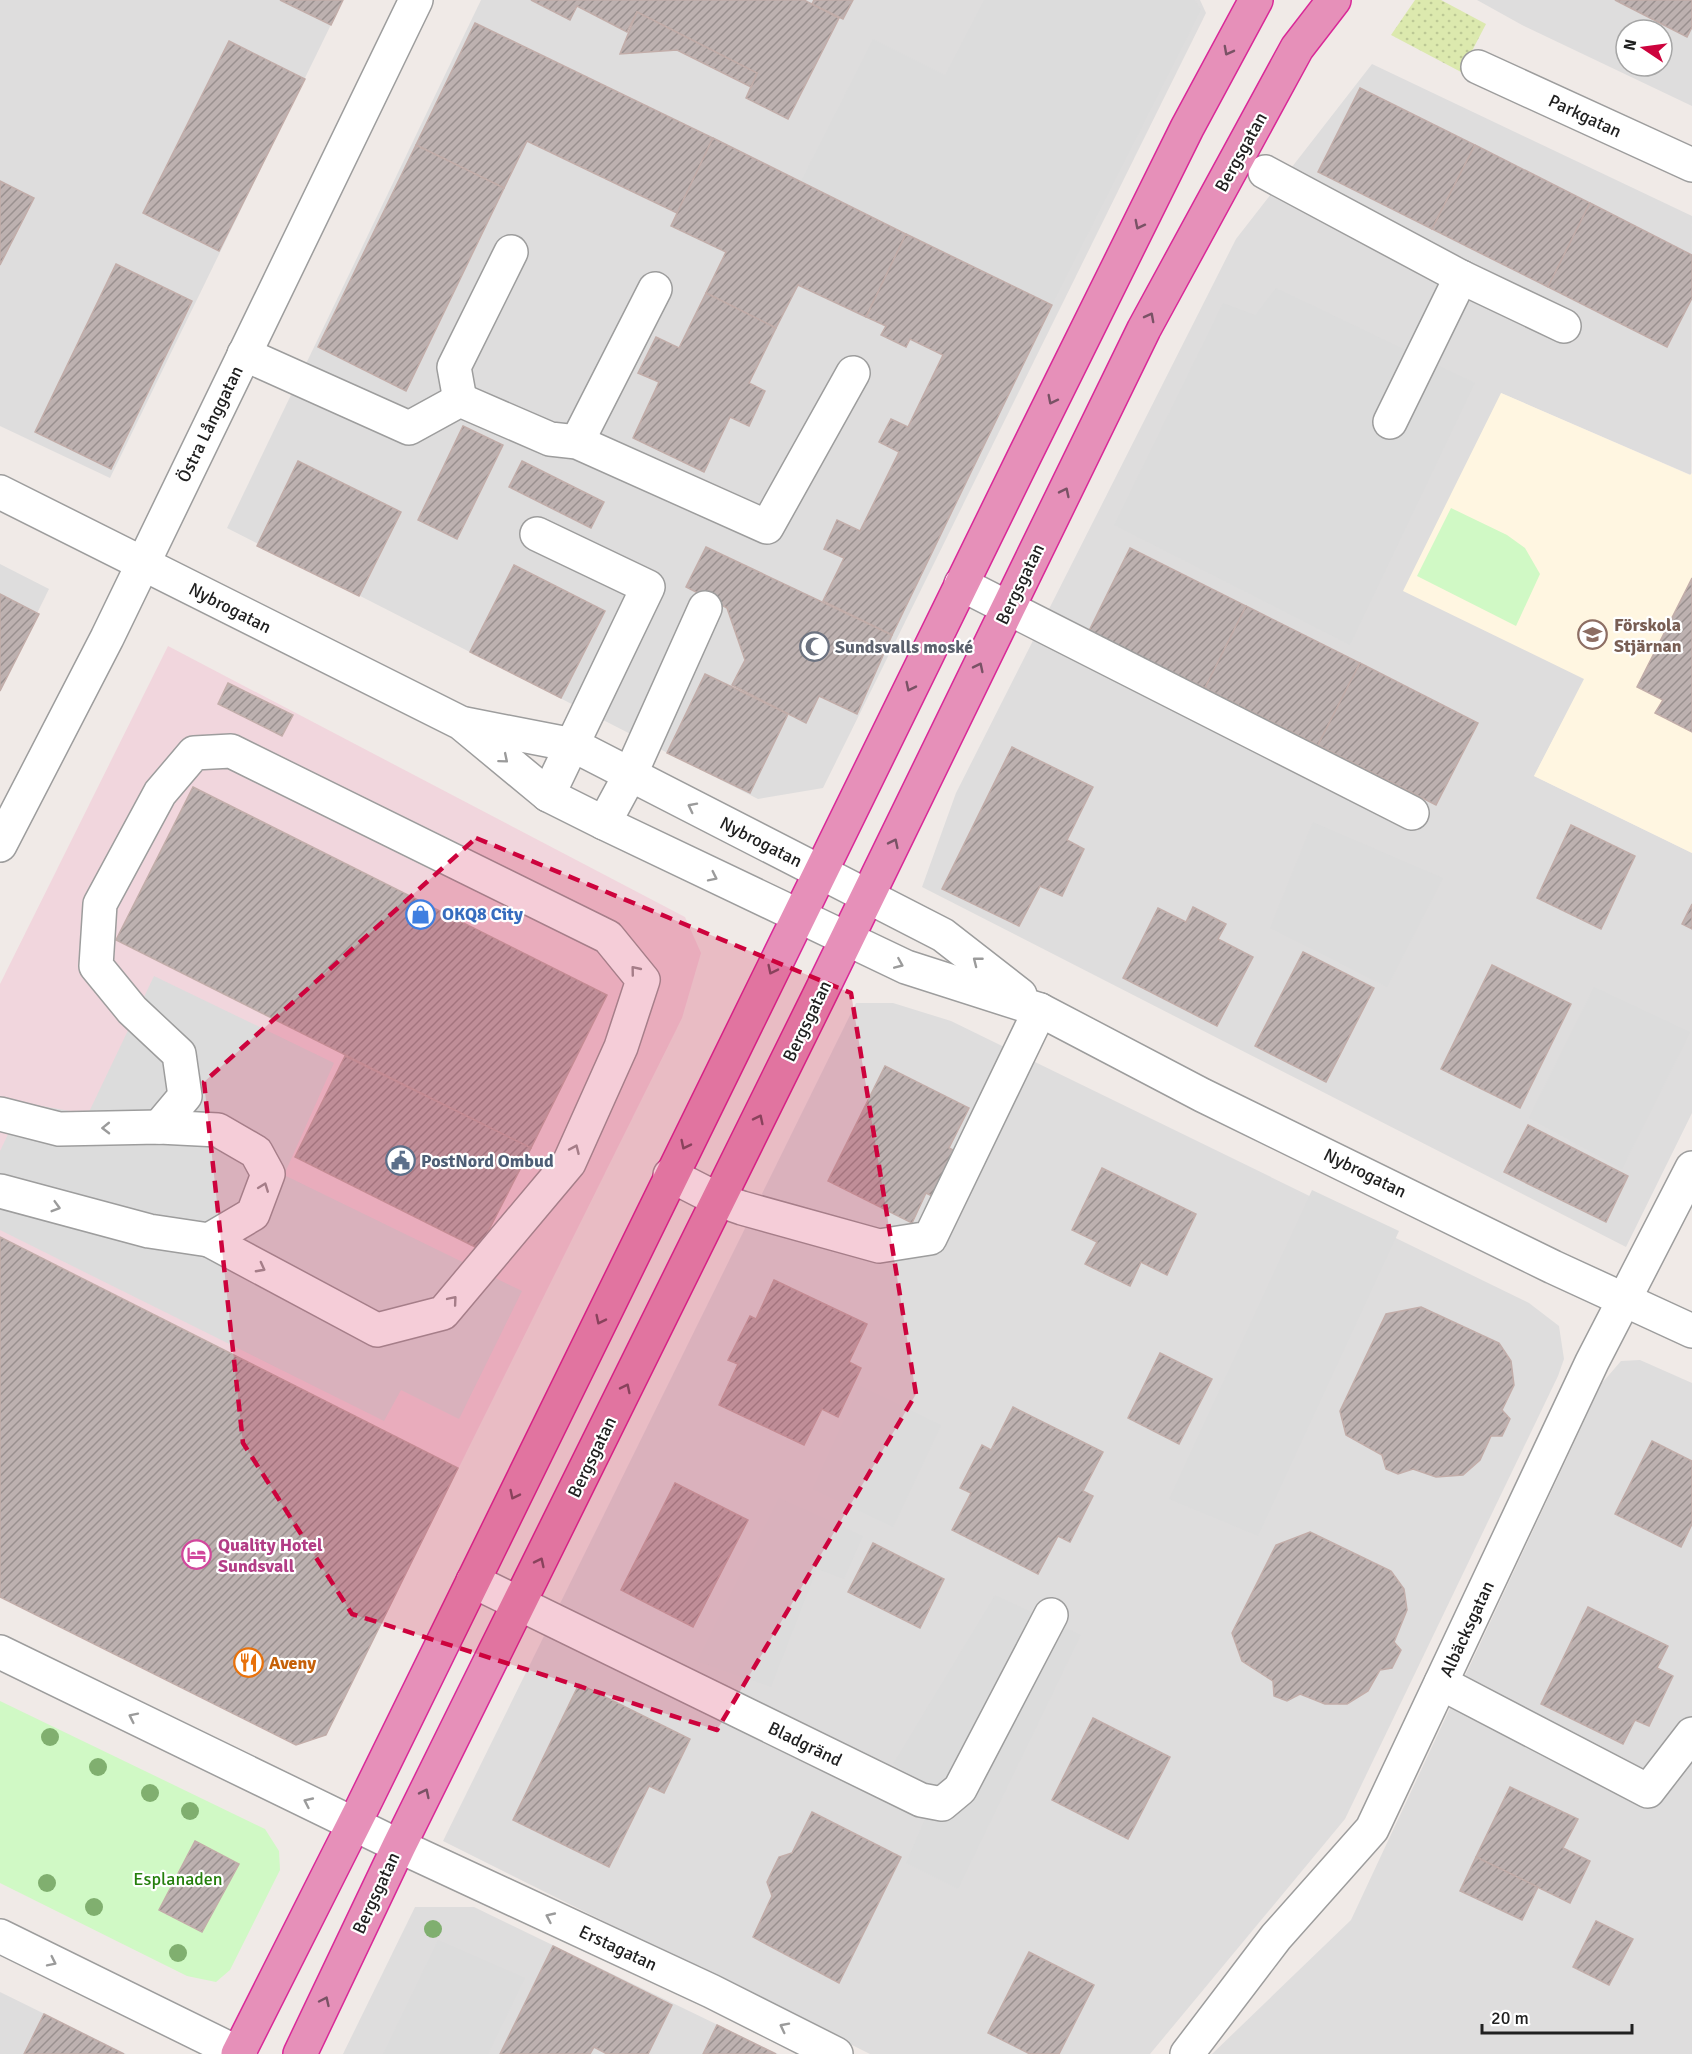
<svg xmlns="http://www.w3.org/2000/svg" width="1692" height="2054" font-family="Signika,sans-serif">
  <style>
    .residential { fill: #dedddd; fill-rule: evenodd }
    .commercial { fill: #f1d6dd }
    .education { fill: #fff6e1 }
    .grass { fill: url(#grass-dots) }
    .park { fill: #d0f9c5 }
    .parking { fill: #dcdcdc }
    .building { fill: url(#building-hatch); stroke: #c2ada9; stroke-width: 1.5 }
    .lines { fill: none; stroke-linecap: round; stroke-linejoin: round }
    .minor-casing { stroke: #9d9d9d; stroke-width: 36 }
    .highway-casing { stroke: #d92998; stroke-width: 36 }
    .minor { stroke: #fff; stroke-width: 33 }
    .highway { stroke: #e690b9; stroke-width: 33 }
    .tree { fill: #80af6f }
    .oneway { stroke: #795265 }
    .oneway2 { stroke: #9b9b9b }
    .marked { fill: #cd033d; fill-opacity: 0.2; stroke: #cd033d; stroke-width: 4.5; stroke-dasharray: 12 8; stroke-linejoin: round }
    .labels { text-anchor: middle; stroke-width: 4.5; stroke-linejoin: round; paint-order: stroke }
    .street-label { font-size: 18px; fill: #202020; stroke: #fff }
    .education-label { font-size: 18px; font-weight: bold; fill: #785e54; stroke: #fff; text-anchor: start }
    .worship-label { font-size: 18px; font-weight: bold; fill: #5b616d; stroke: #fff; text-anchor: start }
    .shop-label { font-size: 18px; font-weight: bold; fill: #366cbe; stroke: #fff; text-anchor: start }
    .service-label { font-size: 18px; font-weight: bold; fill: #4e5e75; stroke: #fff; text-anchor: start }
    .hotel-label { font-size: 18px; font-weight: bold; fill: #b23c85; stroke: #fff; text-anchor: start }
    .food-label { font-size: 18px; font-weight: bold; fill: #c56008; stroke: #fff; text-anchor: start }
    .park-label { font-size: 18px; fill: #257f0d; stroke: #fff }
  </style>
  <defs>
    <pattern id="grass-dots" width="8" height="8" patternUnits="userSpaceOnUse" patternTransform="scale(1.5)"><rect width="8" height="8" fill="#dce9ae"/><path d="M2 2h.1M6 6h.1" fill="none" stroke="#bcc895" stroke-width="1.8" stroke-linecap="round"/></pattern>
    <pattern id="building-hatch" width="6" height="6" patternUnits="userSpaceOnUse" patternTransform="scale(1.5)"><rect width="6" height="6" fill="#bdb1b0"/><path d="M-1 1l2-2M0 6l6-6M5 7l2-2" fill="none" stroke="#99908f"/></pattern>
  </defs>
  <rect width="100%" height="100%" fill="#f0eae7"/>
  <g class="residential">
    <path d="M0,0H343L110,478L0,426Z"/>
    <path d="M481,0H1200L1206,13L823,788L758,799L227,528Z"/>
    <path d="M1477,0H1692V106L1522,25ZM1626,30H1662V66H1626Z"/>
    <path d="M1372,64L1692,216L1691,475L1501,393L1585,679L1534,776L1692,853V1113L1626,1247L922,887L956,793L1236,239Z"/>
    <path d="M0,564L49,589L0,688Z"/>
    <path d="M856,1003H893L951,1021L1529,1303L1559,1326L1564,1359L1558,1376L1345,1819L1150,2054H870L443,1841Z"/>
    <path d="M1640,1360L1692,1383V2054H1212L1351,1920L1602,1383L1621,1361Z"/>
    <path d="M415,1907H474L778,2054H343Z"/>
    <path d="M0,1992L126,2054H0Z"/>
  </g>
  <path class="commercial" d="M168,646L685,917L701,953L682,1018L326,1735L0,1597V984Z"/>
  <path class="education" d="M1501,393L1690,475L1692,473V853L1534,776L1584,679L1403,591Z"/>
  <path class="grass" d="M1415,0H1441L1486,24L1461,72L1391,35Z"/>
  <g class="park">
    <path d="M1451,508L1507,535L1525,548L1540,574L1516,626L1417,576Z"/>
    <path d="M0,1701L265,1829L279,1851L280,1870L230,1970L216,1982L187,1976L0,1883Z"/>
  </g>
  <g class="parking">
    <path d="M984,0H1195L1201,10L1052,305L801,181L873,39L945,75Z"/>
    <path d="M1276,288L1475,383L1350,645L1114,525L1223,303L1255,315Z"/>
    <path d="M1313,822L1443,878L1387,987L1270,928Z"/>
    <path d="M154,976L334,1063L284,1175L522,1291L459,1419L401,1390L384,1421L0,1230V1151L23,1103L88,1114Z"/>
    <path d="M1594,987L1690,1032L1622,1169L1529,1118Z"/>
    <path d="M1312,1190L1399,1231L1258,1536L1169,1499Z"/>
    <path d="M860,1386L941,1425L893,1527L813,1489Z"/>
    <path d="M779,1498L863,1536L844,1579L817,1569L771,1687L697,1661Z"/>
    <path d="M995,1595L1081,1635L958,1889L906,1863L937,1791L893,1764Z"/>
    <path d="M438,1940L525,1978L488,2054H383Z"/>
  </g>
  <g class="building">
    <path d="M280,0H343L331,25Z"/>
    <path d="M531,0H804L839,18L788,119L746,98L757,73L637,12L627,32L577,6L570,20Z"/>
    <path d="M814,0H853L843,19L812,4Z"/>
    <path d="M1615,0H1692V27L1687,37Z"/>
    <path d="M637,12L757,73L751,87L677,50L620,54Z"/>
    <path d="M475,23L713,138L677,213L527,141L504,188L416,145Z"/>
    <path d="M229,41L305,79L219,251L143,213Z"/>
    <path d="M1360,88L1475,145L1432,229L1318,172Z"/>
    <path d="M713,138L906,234L866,317L798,285L776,328L706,293L726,252L671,226Z"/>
    <path d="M416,145L504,188L406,391L318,347Z"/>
    <path d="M1475,145L1590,203L1548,287L1432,229Z"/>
    <path d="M0,181L34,198L0,265Z"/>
    <path d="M1590,203L1692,255V298L1667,347L1548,287Z"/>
    <path d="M906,234L1052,305L892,635L823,601L844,558L824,549L837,520L860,531L899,452L879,442L891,419L908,427L943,355L910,339L906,347L881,335L886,326L866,317Z"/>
    <path d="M116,264L192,301L111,469L35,432Z"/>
    <path d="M706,293L776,328L749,383L765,391L749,426L730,417L704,472L633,438L659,382L638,373L656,337L679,348Z"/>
    <path d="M463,426L503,445L457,539L418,520Z"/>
    <path d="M298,461L401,512L359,596L257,546Z"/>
    <path d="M522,461L604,502L591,528L509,487Z"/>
    <path d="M706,547L892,635L857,714L819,696L806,723L732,685L745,660L727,608L686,587Z"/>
    <path d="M1130,548L1246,606L1205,688L1089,631Z"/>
    <path d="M514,565L605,611L561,698L470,652Z"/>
    <path d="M1692,578V732L1655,713L1663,700L1637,687Z"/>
    <path d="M0,594L39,614L0,691Z"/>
    <path d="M1246,606L1360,663L1318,745L1205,688Z"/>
    <path d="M1360,663L1478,723L1436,805L1318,745Z"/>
    <path d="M705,674L788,714L750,793L667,753Z"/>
    <path d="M228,683L293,715L282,736L218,704Z"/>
    <path d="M1012,747L1093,787L1067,840L1084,849L1062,896L1040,886L1019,926L942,889Z"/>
    <path d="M193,787L607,995L531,1148L116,940Z"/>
    <path d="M1571,825L1635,856L1601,929L1537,898Z"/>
    <path d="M1692,904V929L1682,924Z"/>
    <path d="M1193,907L1226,924L1218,939L1253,957L1217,1026L1123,978L1158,908L1186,922Z"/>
    <path d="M1303,952L1374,988L1326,1082L1255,1046Z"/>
    <path d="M1492,965L1571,1004L1520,1108L1441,1069Z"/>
    <path d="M345,1056L531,1148L479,1249L295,1157Z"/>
    <path d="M885,1066L969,1108L949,1148L963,1155L940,1200L926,1193L912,1223L828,1181Z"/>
    <path d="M1528,1125L1628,1176L1606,1222L1504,1172Z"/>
    <path d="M1102,1168L1196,1214L1167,1275L1141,1262L1130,1286L1085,1264L1097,1242L1072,1230Z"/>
    <path d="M0,1237L458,1468L326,1735L296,1745L0,1597Z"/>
    <path d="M774,1280L867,1324L849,1362L861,1368L838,1417L822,1409L804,1445L719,1405L738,1364L728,1360L750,1316L756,1319Z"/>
    <path d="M1421,1307L1499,1343L1511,1361L1514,1385L1502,1410L1510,1419L1502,1436H1491L1480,1460L1463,1475L1436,1477L1413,1469L1398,1474L1386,1469L1382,1455L1346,1435L1340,1411L1386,1314Z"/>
    <path d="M1160,1353L1212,1379L1179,1444L1128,1418Z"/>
    <path d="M1013,1407L1103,1452L1083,1491L1093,1496L1070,1542L1058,1536L1038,1574L952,1530L971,1493L960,1488L982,1445L991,1450Z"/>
    <path d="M1652,1441L1692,1461V1524L1681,1547L1615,1514Z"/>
    <path d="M675,1483L748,1520L693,1627L621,1590Z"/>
    <path d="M1310,1532L1391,1571L1404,1589L1407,1610L1394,1642L1401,1650L1392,1668L1380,1670L1368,1691L1347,1704H1325L1300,1694L1287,1701L1274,1696L1273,1681L1242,1661L1232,1633L1276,1545Z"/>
    <path d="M873,1543L944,1579L920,1628L848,1592Z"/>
    <path d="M1588,1607L1668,1646L1657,1668L1673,1676L1649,1726L1635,1720L1623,1744L1541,1704Z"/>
    <path d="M579,1684L690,1739L664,1793L649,1786L609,1867L513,1820Z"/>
    <path d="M1093,1718L1170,1757L1128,1839L1052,1800Z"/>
    <path d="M1510,1787L1578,1819L1563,1848L1590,1861L1570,1903L1476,1857Z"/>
    <path d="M812,1812L901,1857L839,1983L753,1937L772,1896L767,1882L779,1857L792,1853Z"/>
    <path d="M195,1841L239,1864L202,1932L159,1910Z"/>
    <path d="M1476,1857L1538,1887L1522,1920L1460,1891Z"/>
    <path d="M1596,1921L1633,1939L1609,1985L1573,1967Z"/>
    <path d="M553,1946L672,2005L648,2054H607L594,2047L590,2054H500Z"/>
    <path d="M1029,1952L1094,1985L1059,2054H1030L988,2033Z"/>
    <path d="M44,2014L124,2054H24Z"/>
    <path d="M717,2025L776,2054H703Z"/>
  </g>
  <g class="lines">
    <defs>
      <g id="minor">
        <path d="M1478,67L1692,165"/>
        <path d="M1265,172L1461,277L1564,326"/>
        <path d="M244,354L409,428L460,400L550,439L577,442L767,527L853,373"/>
        <path d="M460,400L454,367L511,252"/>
        <path d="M1390,422L1461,277"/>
        <path d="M577,442L655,289"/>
        <path d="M0,492L461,723L548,795L604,823L906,967L1040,1010L1202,1095L1553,1267L1692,1331"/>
        <path d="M537,534L648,587L548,795"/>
        <path d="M961,584L1412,813"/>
        <path d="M465,724L573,745L943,935L1020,995"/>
        <path d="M604,823L630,775L705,608"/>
        <path d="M0,845L107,638L416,0"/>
        <path d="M0,1114L59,1129L159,1127L218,1130L256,1152L268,1174L253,1214L209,1240L149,1231L0,1191"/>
        <path d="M159,1127L185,1096L179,1054L132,1010L96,966L100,904L160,793L194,753L231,751L608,937L643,980L621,1047L569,1163L443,1313L377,1330L209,1240"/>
        <path d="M670,1175L719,1200L742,1208L879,1246L930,1238L1040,1010"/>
        <path d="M473,1581L921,1800L942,1804L960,1789L1051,1615"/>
        <path d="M0,1652L399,1846L711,1991L836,2054"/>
        <path d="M1441,1683L1648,1791L1692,1734"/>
        <path d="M0,1936L240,2054"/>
        <path d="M1187,2054L1276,1937L1372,1829L1592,1362L1692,1168"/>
      </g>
      <g id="highway">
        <path d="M238,2054L360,1812L1025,455L1187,128L1256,0"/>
        <path d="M300,2054L399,1846L819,996L1144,329L1297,48L1334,0"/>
      </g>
    </defs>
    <use href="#minor" class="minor-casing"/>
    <use href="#highway" class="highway-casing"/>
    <use href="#minor" class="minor"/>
    <use href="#highway" class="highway"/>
  </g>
  <g class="tree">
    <circle cx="50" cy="1737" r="9"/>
    <circle cx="98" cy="1767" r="9"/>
    <circle cx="150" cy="1793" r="9"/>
    <circle cx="190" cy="1811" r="9"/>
    <circle cx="47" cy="1883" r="9"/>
    <circle cx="94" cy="1907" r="9"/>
    <circle cx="433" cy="1929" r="9"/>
    <circle cx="178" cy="1953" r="9"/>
  </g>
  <defs><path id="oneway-chevron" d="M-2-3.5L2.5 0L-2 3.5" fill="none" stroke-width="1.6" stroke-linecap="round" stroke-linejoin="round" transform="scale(1.5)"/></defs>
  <g class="oneway">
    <use href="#oneway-chevron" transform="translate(1228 51) rotate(118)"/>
    <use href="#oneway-chevron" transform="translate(1139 225) rotate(117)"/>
    <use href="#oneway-chevron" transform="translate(1150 317) rotate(-62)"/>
    <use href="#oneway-chevron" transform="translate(1052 400) rotate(117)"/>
    <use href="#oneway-chevron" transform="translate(1065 492) rotate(-64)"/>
    <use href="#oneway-chevron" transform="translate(979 667) rotate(-64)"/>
    <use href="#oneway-chevron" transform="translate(910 687) rotate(116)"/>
    <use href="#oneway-chevron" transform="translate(894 843) rotate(-64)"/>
    <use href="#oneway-chevron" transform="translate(772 970) rotate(116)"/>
    <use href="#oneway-chevron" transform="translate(759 1119) rotate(-64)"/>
    <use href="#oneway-chevron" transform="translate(685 1145) rotate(116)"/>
    <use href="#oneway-chevron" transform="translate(600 1320) rotate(116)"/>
    <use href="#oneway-chevron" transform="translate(626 1388) rotate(-64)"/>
    <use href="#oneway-chevron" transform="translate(514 1495) rotate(116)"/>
    <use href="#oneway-chevron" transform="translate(540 1562) rotate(-64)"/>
    <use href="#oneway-chevron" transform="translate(425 1793) rotate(-64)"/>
    <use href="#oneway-chevron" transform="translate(325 2001) rotate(-65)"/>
  </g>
  <g class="oneway2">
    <use href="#oneway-chevron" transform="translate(504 759) rotate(40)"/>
    <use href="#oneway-chevron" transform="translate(692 807) rotate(-153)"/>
    <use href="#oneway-chevron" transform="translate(713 877) rotate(26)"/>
    <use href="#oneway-chevron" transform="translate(977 961) rotate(-142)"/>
    <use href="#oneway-chevron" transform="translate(899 964) rotate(23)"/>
    <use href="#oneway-chevron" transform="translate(635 970) rotate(-129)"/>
    <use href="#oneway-chevron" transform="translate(106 1128) rotate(179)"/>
    <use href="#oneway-chevron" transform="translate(575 1149) rotate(-66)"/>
    <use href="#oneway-chevron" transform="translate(264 1187) rotate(-69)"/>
    <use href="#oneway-chevron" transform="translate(56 1207) rotate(16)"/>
    <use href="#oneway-chevron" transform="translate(261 1268) rotate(28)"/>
    <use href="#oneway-chevron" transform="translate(453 1300) rotate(-50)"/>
    <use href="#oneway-chevron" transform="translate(133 1717) rotate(-154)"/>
    <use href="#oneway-chevron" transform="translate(308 1802) rotate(-155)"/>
    <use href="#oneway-chevron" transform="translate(550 1917) rotate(-155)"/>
    <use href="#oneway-chevron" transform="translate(52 1962) rotate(26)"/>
    <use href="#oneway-chevron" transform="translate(784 2027) rotate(-153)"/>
  </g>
  <path class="marked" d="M476,838L851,993L916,1394L717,1730L352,1614L243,1443L204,1082Z"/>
  <defs>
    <symbol id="school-ring" viewBox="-11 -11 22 22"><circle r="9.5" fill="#fff" stroke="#8d6e63" stroke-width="1.5"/><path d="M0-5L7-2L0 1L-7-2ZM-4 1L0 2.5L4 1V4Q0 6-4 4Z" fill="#8d6e63"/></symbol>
    <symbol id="mosque-ring" viewBox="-11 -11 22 22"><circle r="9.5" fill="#fff" stroke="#6b7280" stroke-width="1.5"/><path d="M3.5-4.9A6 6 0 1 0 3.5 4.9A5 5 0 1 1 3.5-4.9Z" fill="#6b7280"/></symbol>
    <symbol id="shop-ring" viewBox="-11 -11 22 22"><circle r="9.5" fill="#fff" stroke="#3f7fe0" stroke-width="1.5"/><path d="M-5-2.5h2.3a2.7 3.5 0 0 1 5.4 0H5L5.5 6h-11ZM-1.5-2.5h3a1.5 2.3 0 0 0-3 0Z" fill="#3f7fe0"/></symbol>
    <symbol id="civic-ring" viewBox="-11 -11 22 22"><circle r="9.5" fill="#fff" stroke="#5c6f8a" stroke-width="1.5"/><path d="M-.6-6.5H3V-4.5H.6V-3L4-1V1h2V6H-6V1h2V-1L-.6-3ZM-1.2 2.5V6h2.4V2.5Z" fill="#5c6f8a"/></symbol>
    <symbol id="hotel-ring" viewBox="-11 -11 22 22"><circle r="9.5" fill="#fff" stroke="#d1479c" stroke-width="1.5"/><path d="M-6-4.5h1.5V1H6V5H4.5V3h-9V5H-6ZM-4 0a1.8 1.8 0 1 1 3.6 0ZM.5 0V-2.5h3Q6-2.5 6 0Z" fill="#d1479c"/></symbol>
    <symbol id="restaurant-ring" viewBox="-11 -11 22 22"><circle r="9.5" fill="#fff" stroke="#e8710a" stroke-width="1.5"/><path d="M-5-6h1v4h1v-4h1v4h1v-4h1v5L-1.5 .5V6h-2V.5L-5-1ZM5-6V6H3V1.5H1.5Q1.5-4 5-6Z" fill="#e8710a"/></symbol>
  </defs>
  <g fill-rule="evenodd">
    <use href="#school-ring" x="1576" y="618" width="33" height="33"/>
    <use href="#mosque-ring" x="798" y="630" width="33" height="33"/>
    <use href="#shop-ring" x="404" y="898" width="33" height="33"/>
    <use href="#civic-ring" x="384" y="1144" width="33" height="33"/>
    <use href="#hotel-ring" x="180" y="1538" width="33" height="33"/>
    <use href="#restaurant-ring" x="232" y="1646" width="33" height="33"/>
  </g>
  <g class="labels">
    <g class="street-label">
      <text transform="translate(1585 116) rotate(25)" y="6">Parkgatan</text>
      <text transform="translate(1241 152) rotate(-61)" y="6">Bergsgatan</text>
      <text transform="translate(210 424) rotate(-64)" y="6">Östra Långgatan</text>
      <text transform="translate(1020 584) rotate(-64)" y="6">Bergsgatan</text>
      <text transform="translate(230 608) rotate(27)" y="6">Nybrogatan</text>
      <text transform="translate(761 842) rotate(27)" y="6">Nybrogatan</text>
      <text transform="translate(807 1021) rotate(-64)" y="6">Bergsgatan</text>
      <text transform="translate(1365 1173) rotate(26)" y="6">Nybrogatan</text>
      <text transform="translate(592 1457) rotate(-64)" y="6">Bergsgatan</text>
      <text transform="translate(1467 1629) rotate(-65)" y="6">Albäcksgatan</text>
      <text transform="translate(805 1744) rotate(26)" y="6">Bladgränd</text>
      <text transform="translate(376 1893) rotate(-65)" y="6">Bergsgatan</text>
      <text transform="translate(618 1948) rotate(25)" y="6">Erstagatan</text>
    </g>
    <g class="education-label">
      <text x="1614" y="631">Förskola<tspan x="1614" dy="21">Stjärnan</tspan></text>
    </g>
    <g class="worship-label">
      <text x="835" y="653">Sundsvalls moské</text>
    </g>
    <g class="shop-label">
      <text x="442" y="920">OKQ8 City</text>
    </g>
    <g class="service-label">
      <text x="421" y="1167">PostNord Ombud</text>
    </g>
    <g class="hotel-label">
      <text x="218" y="1551">Quality Hotel<tspan x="218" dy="21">Sundsvall</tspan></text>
    </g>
    <g class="food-label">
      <text x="269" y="1669">Aveny</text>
    </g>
    <g class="park-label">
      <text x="178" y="1885">Esplanaden</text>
    </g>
  </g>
  <g transform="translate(1644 48) rotate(283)"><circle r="28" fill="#ffffff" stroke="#a6a6a6" stroke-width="1.5"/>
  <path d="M0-4.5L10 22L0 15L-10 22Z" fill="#cd033d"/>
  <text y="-9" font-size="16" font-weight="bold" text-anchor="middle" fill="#202020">N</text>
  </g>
  <path d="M1482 2024v9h150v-9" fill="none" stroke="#202020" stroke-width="3"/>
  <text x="1491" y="2024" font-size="18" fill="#202020" stroke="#ffffff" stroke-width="4.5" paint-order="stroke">20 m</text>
</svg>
